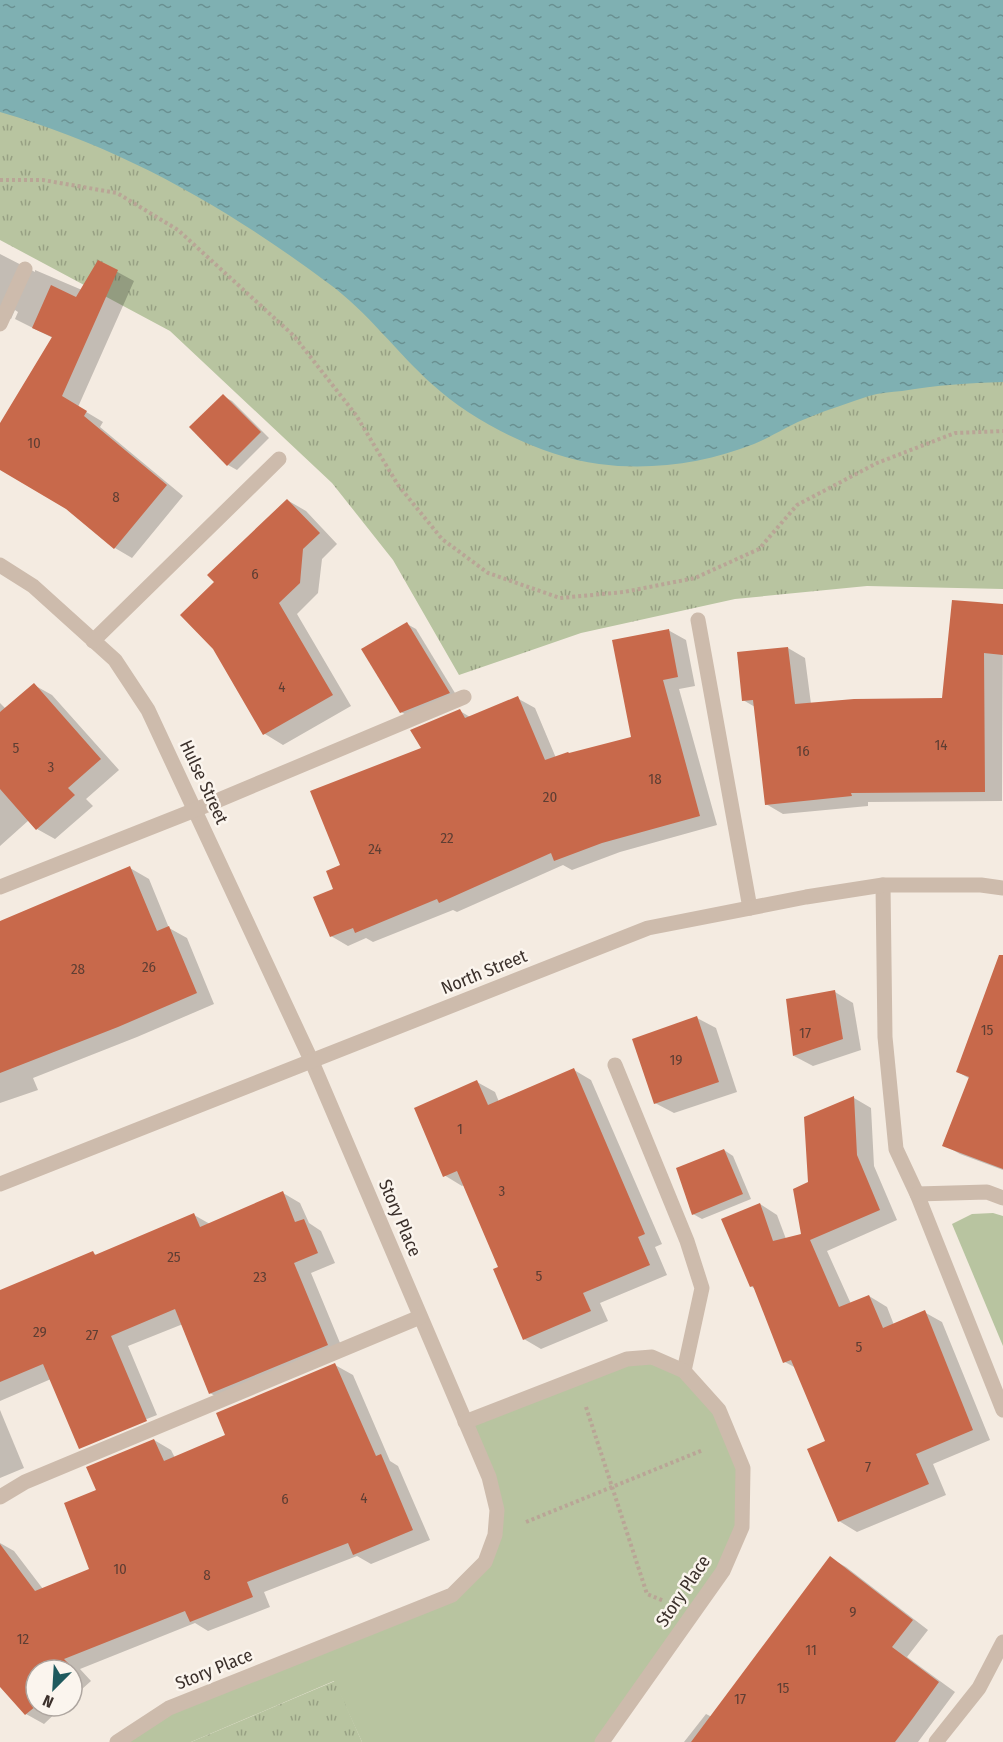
<svg xmlns="http://www.w3.org/2000/svg" width="1003" height="1742" font-family="'Fira Sans Condensed',sans-serif">
  <style>
    .green { fill: #b8c4a0 }
    .park { fill: url(#park-tufts) }
    .water { fill: url(#water-ripples) }
    .shadow { fill: #0003 }
    .building { fill: #c8694b }
    .lines { fill: none; stroke-linecap: round; stroke-linejoin: round }
    .path { stroke: #b9a596; stroke-width: 4; stroke-dasharray: 3 3; stroke-linecap: butt }
    .minor { stroke: #cdbbac; stroke-width: 15 }
    .labels { text-anchor: middle; stroke-width: 5; stroke-linejoin: round; paint-order: stroke }
    .number-label { font-size: 15px; fill: #5e3e33 }
    .street-label { font-size: 18px; fill: #3b302b; stroke: #fbf5ee }
  </style>
  <defs>
    <pattern id="park-tufts" width="24" height="20" patternUnits="userSpaceOnUse" patternTransform="scale(1.5)"><rect width="24" height="20" fill="#b8c4a0"/><path d="M3 7l-1-3M5 7V3M7 7l1-3M15 17l-1-3M17 17v-4M19 17l1-3" fill="none" stroke="#97a083"/></pattern>
    <pattern id="water-ripples" width="26" height="14" patternUnits="userSpaceOnUse" patternTransform="scale(1.5)"><rect width="26" height="14" fill="#7fb0b2"/><path d="M2 4q2-2 4 0t4 0M15 11q2-2 4 0t4 0" fill="none" stroke="#699091"/></pattern>
  </defs>
  <rect width="100%" height="100%" fill="#f4ebe1"/>
  <g class="green">
    <path d="M993,1213L1003,1216V1346L952,1224L972,1214Z"/>
    <path d="M627,1359L684,1371L719,1410L743,1468L742,1527L723,1571L602,1742H362L334,1681L191,1742H117L169,1708L452,1595L485,1562L497,1510L465,1422Z"/>
  </g>
  <g class="park">
    <path d="M0,0H1003V589L867,586L735,599L581,633L459,675L393,560L332,483L170,331L0,240Z"/>
    <path d="M335,1681L362,1742H191Z"/>
  </g>
  <path class="water" d="M0,0H1003V382C968,383 937,385 902,391C891,392 879,393 869,396C849,403 829,409 810,417C791,424 773,436 754,444C706,463 651,471 599,464C543,457 475,423 433,385C397,353 368,312 328,283C226,207 123,148 0,112Z"/>
  <g class="shadow">
    <path d="M0,254L35,272V270L82,290L99,262L134,281L78,407L103,422L100,427L183,496L132,558L115,548L67,508L0,461V426L53,338L15,319L18,312L15,310L11,319L0,313Z"/>
    <path d="M223,396L232,401L269,438L237,470L228,465Z"/>
    <path d="M287,500L306,511L337,544L322,559L318,593L297,614L351,706L283,745L265,734L216,582Z"/>
    <path d="M1003,606L1002,801L868,802V806L783,814L766,804L755,707L743,700L788,648L805,658L811,704L943,699Z"/>
    <path d="M407,624L416,629L458,698L410,717L401,712Z"/>
    <path d="M668,630L686,640L695,686L679,689L717,825L620,852L572,870L563,865L457,912L453,910L373,942L366,938L348,946L331,936L335,889L342,866L423,748L460,711L470,717L517,698L535,708L556,758L633,738Z"/>
    <path d="M34,685L52,695L119,770L86,799L93,806L55,839L37,829L29,820L0,846V703L6,709Z"/>
    <path d="M130,868L149,879L169,928L187,938L214,1004L137,1037L33,1078L38,1090L0,1103V1001Z"/>
    <path d="M1003,989V1170L960,1154L944,1145L970,1079L958,1072Z"/>
    <path d="M835,992L853,1003L861,1050L813,1066L794,1056Z"/>
    <path d="M697,1018L716,1028L737,1092L674,1113L655,1103Z"/>
    <path d="M574,1070L591,1080L662,1244L655,1247L667,1275L600,1303L608,1321L541,1349L524,1339L500,1267L464,1185L462,1186L444,1175L477,1082L495,1092L499,1102Z"/>
    <path d="M854,1098L871,1108L874,1166L897,1220L827,1251L851,1304L869,1296L887,1307L894,1325L924,1312L942,1322L990,1440L933,1464L946,1495L857,1532L839,1521L827,1442L796,1368L785,1362L755,1289L751,1286L760,1204L777,1215L786,1239L802,1235L809,1183Z"/>
    <path d="M724,1150L733,1156L751,1199L702,1219L693,1214Z"/>
    <path d="M283,1193L300,1203L309,1223L321,1231L335,1263L311,1273L345,1355L228,1404L210,1393L183,1324L128,1346L157,1415L91,1441L51,1379L0,1401V1291L93,1253L98,1256L194,1215L210,1224Z"/>
    <path d="M335,1365L353,1375L390,1461L398,1466L430,1540L371,1564L357,1556L264,1592L270,1607L208,1631L195,1623L80,1669L91,1681L72,1698V1670H36V1706H63L44,1724L26,1714L0,1685V1543L14,1551L43,1589L91,1570L98,1491L154,1440L171,1450L175,1458L227,1436Z"/>
    <path d="M0,1410L24,1468L0,1478Z"/>
    <path d="M830,1558L846,1567L928,1630L907,1657L955,1692L918,1742H684L706,1714L712,1717Z"/>
  </g>
  <g class="building">
    <path d="M98,260L118,270L62,396L87,411L84,416L167,485L114,549L66,509L0,470V423L52,337L32,328L51,285L76,297Z"/>
    <path d="M223,394L261,432L227,466L189,427Z"/>
    <path d="M287,499L320,533L303,549L300,583L279,603L333,695L263,735L213,649L180,615L214,582L207,575Z"/>
    <path d="M952,600L1003,604V655L984,653L985,792L851,793L852,796L765,805L753,700L742,701L737,652L788,647L795,704L854,699L942,698Z"/>
    <path d="M407,622L450,693L400,713L361,649Z"/>
    <path d="M669,629L678,677L663,680L700,816L602,843L554,861L551,853L439,903L437,899L355,933L353,928L330,937L313,897L333,889L326,871L340,865L310,791L421,748L410,730L460,709L465,718L518,696L545,760L568,752L569,753L631,737L612,640Z"/>
    <path d="M34,683L101,759L68,788L75,795L36,830L0,789V712Z"/>
    <path d="M130,866L157,931L169,926L197,993L118,1027L0,1073V921Z"/>
    <path d="M999,955H1003V1169L942,1146L969,1077L956,1072Z"/>
    <path d="M835,990L843,1039L793,1056L786,999Z"/>
    <path d="M697,1016L719,1082L654,1104L632,1039Z"/>
    <path d="M574,1068L645,1234L638,1237L650,1265L583,1293L591,1311L523,1340L493,1269L498,1267L457,1171L443,1177L414,1108L477,1080L488,1105Z"/>
    <path d="M854,1096L857,1155L880,1210L810,1240L839,1307L869,1295L883,1328L925,1310L973,1430L916,1454L929,1484L838,1522L807,1449L825,1441L791,1360L783,1363L753,1286L750,1287L721,1219L760,1203L773,1241L801,1234L793,1189L808,1182L804,1117Z"/>
    <path d="M724,1149L743,1194L692,1215L676,1168Z"/>
    <path d="M283,1191L295,1222L304,1219L318,1253L294,1263L328,1345L209,1394L175,1309L111,1336L147,1421L79,1449L43,1364L0,1382V1290L93,1251L95,1255L194,1213L200,1227Z"/>
    <path d="M335,1363L376,1456L381,1454L413,1530L353,1555L348,1543L247,1582L253,1597L190,1622L185,1611L64,1659L75,1670L72,1673V1670H36V1706L25,1715L0,1687V1544L35,1591L89,1569L64,1503L96,1490L86,1467L154,1439L164,1461L225,1435L216,1413Z"/>
    <path d="M830,1556L913,1620L892,1647L939,1682L913,1718L895,1742H691Z"/>
  </g>
  <g class="lines">
    <g class="path">
      <path d="M0,180H43L117,193L178,230L294,336L356,415L398,485L442,539L488,573L560,598L624,592L695,578L759,549L797,505L877,463L955,433L1003,431"/>
      <path d="M586,1407L647,1594L664,1601"/>
      <path d="M526,1522L703,1450"/>
    </g>
    <g class="minor">
      <path d="M0,324L25,269"/>
      <path d="M0,565L33,586L115,660L148,710L312,1062L489,1477L497,1510L495,1535L485,1562L452,1595L169,1708L117,1742"/>
      <path d="M698,620L750,908"/>
      <path d="M93,641L279,459"/>
      <path d="M883,885L885,1037L896,1149L917,1194L1003,1410"/>
      <path d="M0,887L195,810L464,697"/>
      <path d="M615,1065L687,1241L702,1288L684,1371"/>
      <path d="M0,1184L648,928L806,897L883,885H981L1003,888"/>
      <path d="M917,1194L987,1192L1003,1198"/>
      <path d="M465,1422L627,1359L652,1357L684,1371L719,1410L743,1468L742,1527L723,1571L602,1742"/>
      <path d="M0,1497L25,1482L420,1317"/>
      <path d="M936,1742L979,1688L1003,1642"/>
    </g>
  </g>
  <g class="labels">
    <g class="number-label">
      <text x="34" y="448">10</text>
      <text x="116" y="502">8</text>
      <text x="255" y="579">6</text>
      <text x="282" y="692">4</text>
      <text x="941" y="750">14</text>
      <text x="16" y="753">5</text>
      <text x="803" y="756">16</text>
      <text x="51" y="772">3</text>
      <text x="655" y="784">18</text>
      <text x="550" y="802">20</text>
      <text x="447" y="843">22</text>
      <text x="375" y="854">24</text>
      <text x="149" y="972">26</text>
      <text x="78" y="974">28</text>
      <text x="987" y="1035">15</text>
      <text x="805" y="1038">17</text>
      <text x="676" y="1065">19</text>
      <text x="460" y="1134">1</text>
      <text x="502" y="1196">3</text>
      <text x="174" y="1262">25</text>
      <text x="539" y="1281">5</text>
      <text x="260" y="1282">23</text>
      <text x="40" y="1337">29</text>
      <text x="92" y="1340">27</text>
      <text x="859" y="1352">5</text>
      <text x="868" y="1472">7</text>
      <text x="364" y="1503">4</text>
      <text x="285" y="1504">6</text>
      <text x="120" y="1574">10</text>
      <text x="207" y="1580">8</text>
      <text x="853" y="1617">9</text>
      <text x="23" y="1644">12</text>
      <text x="811" y="1655">11</text>
      <text x="783" y="1693">15</text>
      <text x="740" y="1704">17</text>
    </g>
    <g class="street-label">
      <text transform="translate(204 782) rotate(65)" y="6">Hulse Street</text>
      <text transform="translate(484 972) rotate(-22)" y="6">North Street</text>
      <text transform="translate(400 1218) rotate(67)" y="6">Story Place</text>
      <text transform="translate(683 1591) rotate(-56)" y="6">Story Place</text>
      <text transform="translate(214 1669) rotate(-22)" y="6">Story Place</text>
    </g>
  </g>
  <g transform="translate(54 1688) rotate(204)"><circle r="28" fill="#fbf5ee" stroke="#aea6a0" stroke-width="1.5"/>
  <path d="M0-4.5L10 22L0 15L-10 22Z" fill="#1f5a5e"/>
  <text y="-9" font-size="16" font-weight="bold" text-anchor="middle" fill="#3b302b">N</text>
  </g>
</svg>
